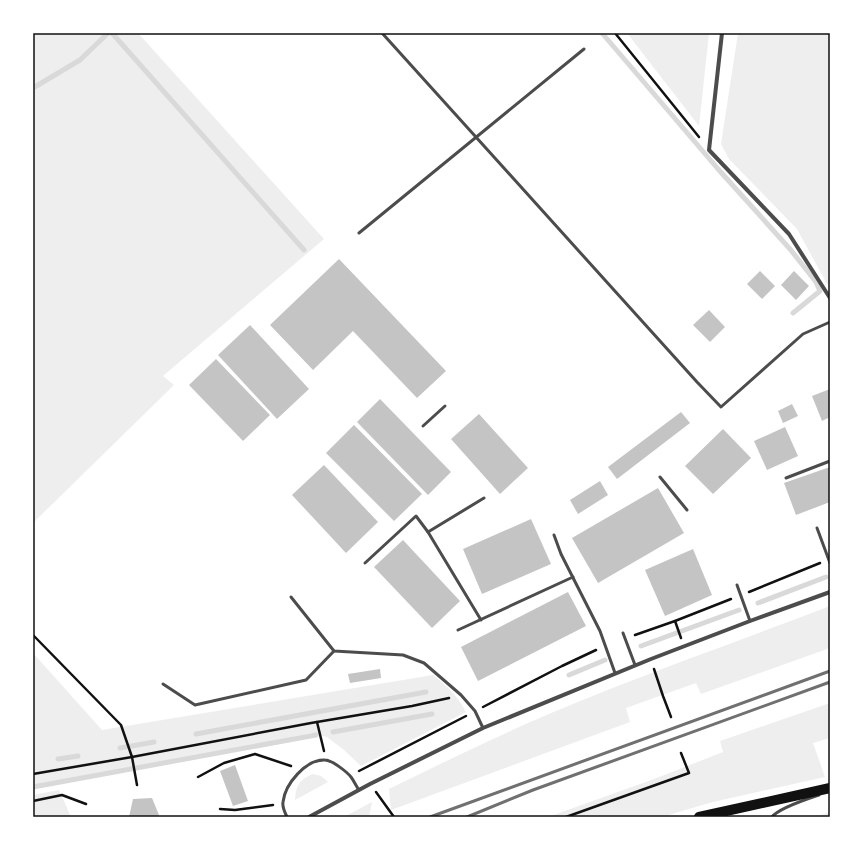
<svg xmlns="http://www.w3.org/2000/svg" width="863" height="850" font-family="Rubik,sans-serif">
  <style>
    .green { fill: #eee }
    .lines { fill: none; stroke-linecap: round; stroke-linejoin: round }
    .stream { stroke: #d9d9d9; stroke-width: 5 }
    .building { fill: #c4c4c4 }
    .path { stroke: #111; stroke-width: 2.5 }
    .service { stroke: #4c4c4c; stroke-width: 3 }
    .minor { stroke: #4c4c4c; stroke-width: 4 }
    .primary { stroke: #111; stroke-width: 10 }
    .rail { stroke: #707070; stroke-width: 3 }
    .neatline { fill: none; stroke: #111; stroke-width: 1.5 }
  </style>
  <rect width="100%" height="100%" fill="#fff"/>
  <g class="green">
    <path d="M33,33H138L324,239L163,376L174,385L33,523Z"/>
    <path d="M627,33H709L699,126Z"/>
    <path d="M738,33H830V282L827,284L797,229L729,159L721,144Z"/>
    <path d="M830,606V648L701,694L696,683L626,708L630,722L391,810L389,789C444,762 499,735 556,711C646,673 739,641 830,606Z"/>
    <path d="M33,653L102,730L433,675C448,687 457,695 466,712L361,766L344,750L327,737L312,733L33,787Z"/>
    <path d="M830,703V738L813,743L825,777L713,802L675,813L663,817H548L654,779L723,752L720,741Z"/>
    <path d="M313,774L321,776L328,782L295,800C296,785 299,780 313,774Z"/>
    <path d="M59,790L71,817H33V795Z"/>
    <path d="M372,802L369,817H344Z"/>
    <path d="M830,812V817H798L821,815Z"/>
  </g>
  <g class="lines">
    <g class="stream">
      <path d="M112,33L304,250"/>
      <path d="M602,33L718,169L790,249L816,282L820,291L793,313"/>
      <path d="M33,88L80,60L108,33"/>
      <path d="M758,603L826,577"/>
      <path d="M641,646L739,610"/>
      <path d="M569,675L605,660"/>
      <path d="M333,732L432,714"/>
      <path d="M196,734L426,692"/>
      <path d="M120,748L154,742"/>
      <path d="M58,759L78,756"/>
      <path d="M33,787L316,735"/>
    </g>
  </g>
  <g class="building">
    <path d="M339,259L446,371L417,398L353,331L313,370L270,325Z"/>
    <path d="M760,271L775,286L762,299L747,284Z"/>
    <path d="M794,271L809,286L796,300L781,285Z"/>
    <path d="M709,310L725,327L710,342L693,325Z"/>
    <path d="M250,325L309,389L277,419L218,355Z"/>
    <path d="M216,359L270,415L243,441L189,385Z"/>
    <path d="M830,389V417L822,421L812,396Z"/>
    <path d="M380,399L451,472L428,495L357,422Z"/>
    <path d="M792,404L798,416L783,423L778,411Z"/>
    <path d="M681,412L690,423L617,479L608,467Z"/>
    <path d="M479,414L528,468L500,494L451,439Z"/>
    <path d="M354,425L422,494L394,521L326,453Z"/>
    <path d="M785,427L798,456L767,470L754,441Z"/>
    <path d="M723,429L751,458L713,494L685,466Z"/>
    <path d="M324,465L378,522L346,553L292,495Z"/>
    <path d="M830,467V502L796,515L784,483Z"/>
    <path d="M600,481L608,495L578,514L570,500Z"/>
    <path d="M658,488L684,533L598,583L572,538Z"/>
    <path d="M531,519L551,564L482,594L463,549Z"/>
    <path d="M403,540L460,601L432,628L374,567Z"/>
    <path d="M693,549L712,595L665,616L645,570Z"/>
    <path d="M568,592L586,626L478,681L461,647Z"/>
    <path d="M380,669L381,678L350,683L348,674Z"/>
    <path d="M235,765L248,801L233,806L220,771Z"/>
    <path d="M152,798L159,815L157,817H129L133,799Z"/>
  </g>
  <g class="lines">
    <g class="path">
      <path d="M615,33L699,137"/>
      <path d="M749,592L820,563"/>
      <path d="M675,621L681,638"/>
      <path d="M33,635L121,725L132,757L137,785"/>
      <path d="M635,635L675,621L731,599"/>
      <path d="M654,669L663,696L671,717"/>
      <path d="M483,707L562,666L596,650"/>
      <path d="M317,722L324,751"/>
      <path d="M359,771L466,716"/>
      <path d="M33,774L132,757L311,723L412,706L449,698"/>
      <path d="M198,777L224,763L255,754L291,766"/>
      <path d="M376,792L394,817"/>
      <path d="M33,801L62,795L86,804"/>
      <path d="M220,809L235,810L273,805"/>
      <path d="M566,817L689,773L681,753"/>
    </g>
    <g class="service">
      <path d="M382,33L697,382L721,407L803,334L830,322"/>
      <path d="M359,233L584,49"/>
      <path d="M423,426L445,406"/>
      <path d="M660,477L687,510"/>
      <path d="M786,478L830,461"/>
      <path d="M817,528L830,563"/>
      <path d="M554,535L561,554L600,631L615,673"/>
      <path d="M365,563L416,516L428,532"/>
      <path d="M737,585L750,621"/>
      <path d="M291,597L334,651L403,655L424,663L461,695L475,711L483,728"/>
      <path d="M481,620L428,532L484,498"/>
      <path d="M458,630L573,577"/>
      <path d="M623,633L635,665"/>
      <path d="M163,684L195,705L306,680L334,651"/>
      <path d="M287,817C285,813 282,807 283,802C285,784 306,759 325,760C332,760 347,772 351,777C354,781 356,786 359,790"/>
      <path d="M772,817C779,808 807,799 819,795"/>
    </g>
    <g class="minor">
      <path d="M722,33L709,150L789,234L830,298"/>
      <path d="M309,817L370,784L483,728L651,659L750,621L830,592"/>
    </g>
    <path class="primary" d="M699,817L830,788"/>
    <g class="rail">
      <path d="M430,817L830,671"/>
      <path d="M467,817L533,790L830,682"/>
    </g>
  </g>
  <rect width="863" height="850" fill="none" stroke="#ffffff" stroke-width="68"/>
  <rect x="34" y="34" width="795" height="782" class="neatline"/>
</svg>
